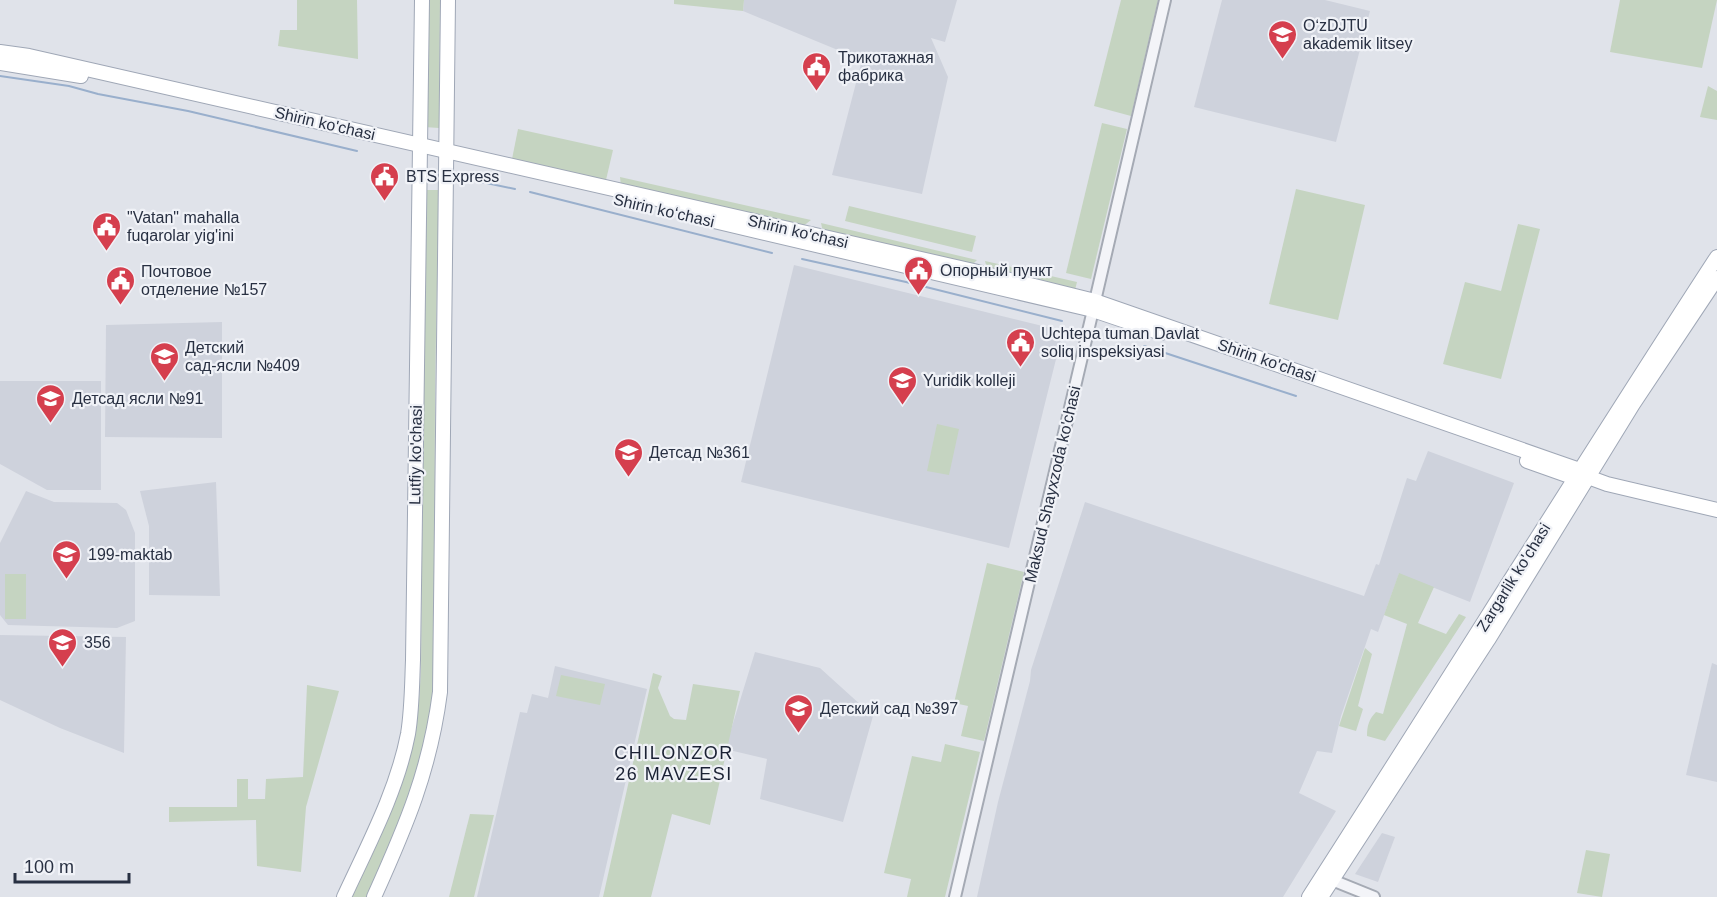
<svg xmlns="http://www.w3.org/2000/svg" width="1717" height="897" font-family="Helvetica,sans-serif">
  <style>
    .built { fill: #ced2dc }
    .green { fill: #c5d4c1 }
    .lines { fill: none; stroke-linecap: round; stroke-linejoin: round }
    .stream { stroke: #99afcc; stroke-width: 2 }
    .minor-casing { stroke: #a5aab4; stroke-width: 14 }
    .major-casing { stroke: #9fa7b6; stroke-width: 16 }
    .minor { stroke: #f3f4f8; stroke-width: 10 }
    .major { stroke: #fff; stroke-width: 14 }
    .labels { text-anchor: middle; stroke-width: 4.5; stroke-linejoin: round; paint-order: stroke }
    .poi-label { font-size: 16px; fill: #283042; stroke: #f0f2f7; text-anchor: start }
    .street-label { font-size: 16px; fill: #283042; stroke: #f0f2f7 }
    .neighbourhood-label { font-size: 18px; letter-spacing: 1.5px; fill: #1a2133; stroke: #f0f2f7 }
  </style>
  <rect width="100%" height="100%" fill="#e0e3ea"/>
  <g class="built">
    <path d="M744,0H957L945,42L931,38L948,77L922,194L832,175L862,60L743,11Z"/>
    <path d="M1222,0H1325L1370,11L1336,142L1194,107Z"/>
    <path d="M794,265L1063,331L1009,548L741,482Z"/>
    <path d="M222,322V438L105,437L106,325Z"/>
    <path d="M0,381H101V490H47L0,464Z"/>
    <path d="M1428,451L1514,483L1470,602L1399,574L1378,632L1371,629L1341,716L1332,753L1317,751L1299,793L1336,811L1283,897H977L998,802L1030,681L1031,670L1085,502L1364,596L1376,564L1379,565L1407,478L1416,481Z"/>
    <path d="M216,482L220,596L149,595V526L140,491Z"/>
    <path d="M26,491L54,502L117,503L126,510L135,533V621L117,628L8,625L0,615V543Z"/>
    <path d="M0,635L126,637L124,753L60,728L0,700Z"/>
    <path d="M755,652L820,668L873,716L843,822L760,799L767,759L725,749Z"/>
    <path d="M1712,663L1717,665V782L1686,775Z"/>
    <path d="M555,666L647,689L599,897H477L520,712L527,713L532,694L548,698Z"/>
    <path d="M1382,833L1395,837L1378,882L1355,874Z"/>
  </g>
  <g class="green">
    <path d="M297,0H357L358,59L278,46L280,30H297Z"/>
    <path d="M428,0H440L439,128L424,127Z"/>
    <path d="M674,0H744L743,11L674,4Z"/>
    <path d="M1121,0H1158L1131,116L1094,106Z"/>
    <path d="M1620,0H1717L1702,68L1610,52Z"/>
    <path d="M1708,86L1717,91V120L1700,117Z"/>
    <path d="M1102,123L1127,129L1091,279L1066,273Z"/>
    <path d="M518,129L613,150L606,180L512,159Z"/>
    <path d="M620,177L811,220L802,227L621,186Z"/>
    <path d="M1296,189L1365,205L1338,320L1269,304Z"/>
    <path d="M425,190H439C437,291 434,393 435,495C435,573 443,654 427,731C415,790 391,843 366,897H352C377,841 404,785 416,725C419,707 420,688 421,669Z"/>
    <path d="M849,206L976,236L972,252L845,221Z"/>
    <path d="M821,223L977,260L972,265L823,232Z"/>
    <path d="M1518,224L1540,229L1501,379L1443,364L1465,282L1501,291Z"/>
    <path d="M985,261L1077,282L1075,290L1052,285L1037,278L1006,271L996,272L987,269Z"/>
    <path d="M937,424L959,429L949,475L927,471Z"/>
    <path d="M987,563L1024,572L984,741L961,736L968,706L954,703Z"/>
    <path d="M1399,573L1434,587L1418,623L1446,634L1459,614L1466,617L1385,741L1367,736C1367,726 1369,719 1376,712L1383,714L1407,624L1384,615Z"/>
    <rect x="5" y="574" width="21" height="45"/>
    <path d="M1365,648L1372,654L1358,706L1363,709L1356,731L1339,726Z"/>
    <path d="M653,673L662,676L658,688L670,716L674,719L686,720L693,684L740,691L710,825L672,814L651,897H603Z"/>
    <path d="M561,675L605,684L600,705L556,696Z"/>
    <path d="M307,685L339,691L306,807L301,872L257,866L256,820L169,822V807H237V779H248V799H265L266,779L303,777Z"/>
    <path d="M945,744L980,752L945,897H907L911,879L884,873L912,756L941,762Z"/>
    <path d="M470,814L494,815L474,897H449Z"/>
    <path d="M1586,850L1610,854L1602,897L1577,893Z"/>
  </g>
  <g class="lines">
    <g class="stream">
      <path d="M0,76L69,86L98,94L188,111L357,151"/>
      <path d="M467,179L515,189"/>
      <path d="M530,192L772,253"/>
      <path d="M802,259L906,282L1062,321"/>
      <path d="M1144,346L1296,396"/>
    </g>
    <defs>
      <g id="minor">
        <path d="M1095,301L1165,0"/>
        <path d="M1332,880L1374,897"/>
        <path d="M955,897L1093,310"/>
      </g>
      <g id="major">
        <path d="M0,52L29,56L978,272L1095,301L1554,461L1580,470L1588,477L1607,484L1717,510"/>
        <path d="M0,63L81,76"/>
        <path d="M714,221L1093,310L1161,333"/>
        <path d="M1527,461L1575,478H1580"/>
        <path d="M344,897C368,845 397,791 408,734C412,710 412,685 413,660L422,0"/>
        <path d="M374,897C406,826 430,770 440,692L448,0"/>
        <path d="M1309,897C1446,684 1579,469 1717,257"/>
        <path d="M1321,897L1488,640L1633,404L1717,278"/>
      </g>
    </defs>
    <use href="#minor" class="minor-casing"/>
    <use href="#major" class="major-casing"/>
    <use href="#minor" class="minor"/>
    <use href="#major" class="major"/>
  </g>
  <defs>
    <symbol id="university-pin" viewBox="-11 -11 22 30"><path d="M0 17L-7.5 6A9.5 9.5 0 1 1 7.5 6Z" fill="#d53f4e" stroke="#f0f2f7"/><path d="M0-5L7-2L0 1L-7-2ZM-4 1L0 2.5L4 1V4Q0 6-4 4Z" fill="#fff"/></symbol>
    <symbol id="civic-pin" viewBox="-11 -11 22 30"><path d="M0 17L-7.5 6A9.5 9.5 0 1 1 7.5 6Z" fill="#d53f4e" stroke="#f0f2f7"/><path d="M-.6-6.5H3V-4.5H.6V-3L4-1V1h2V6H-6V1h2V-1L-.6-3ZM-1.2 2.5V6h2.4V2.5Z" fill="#fff"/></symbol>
    <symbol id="school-pin" viewBox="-11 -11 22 30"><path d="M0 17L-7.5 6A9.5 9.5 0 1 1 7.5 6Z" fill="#d53f4e" stroke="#f0f2f7"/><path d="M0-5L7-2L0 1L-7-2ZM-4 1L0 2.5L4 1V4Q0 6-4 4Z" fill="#fff"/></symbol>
  </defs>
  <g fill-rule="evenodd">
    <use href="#university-pin" x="1266" y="18" width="33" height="45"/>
    <use href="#civic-pin" x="800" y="50" width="33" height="45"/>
    <use href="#civic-pin" x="368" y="160" width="33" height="45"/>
    <use href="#civic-pin" x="90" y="210" width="33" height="45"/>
    <use href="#civic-pin" x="902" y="254" width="33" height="45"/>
    <use href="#civic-pin" x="104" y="264" width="33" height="45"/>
    <use href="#civic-pin" x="1004" y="326" width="33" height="45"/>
    <use href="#school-pin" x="148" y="340" width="33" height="45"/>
    <use href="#university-pin" x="886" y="364" width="33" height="45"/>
    <use href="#school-pin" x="34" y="382" width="33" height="45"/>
    <use href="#school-pin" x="612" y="436" width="33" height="45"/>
    <use href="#school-pin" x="50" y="538" width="33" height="45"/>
    <use href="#school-pin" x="46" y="626" width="33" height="45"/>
    <use href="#school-pin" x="782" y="692" width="33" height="45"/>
  </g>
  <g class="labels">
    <g class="poi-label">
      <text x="1303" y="31">OʻzDJTU<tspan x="1303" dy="18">akademik litsey</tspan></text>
      <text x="838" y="63">Трикотажная<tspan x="838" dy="18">фабрика</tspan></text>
      <text x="406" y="182">BTS Express</text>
      <text x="127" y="223">"Vatan" mahalla<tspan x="127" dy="18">fuqarolar yig'ini</tspan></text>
      <text x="940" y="276">Опорный пункт</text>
      <text x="141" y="277">Почтовое<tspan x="141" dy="18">отделение №157</tspan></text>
      <text x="1041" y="339">Uchtepa tuman Davlat<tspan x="1041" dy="18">soliq inspeksiyasi</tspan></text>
      <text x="185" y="353">Детский<tspan x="185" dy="18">сад-ясли №409</tspan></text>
      <text x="923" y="386">Yuridik kolleji</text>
      <text x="72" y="404">Детсад ясли №91</text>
      <text x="649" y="458">Детсад №361</text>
      <text x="88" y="560">199-maktab</text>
      <text x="84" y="648">356</text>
      <text x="820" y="714">Детский сад №397</text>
    </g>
    <g class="street-label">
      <text transform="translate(325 123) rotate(13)" y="6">Shirin ko'chasi</text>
      <text transform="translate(664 210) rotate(13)" y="6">Shirin koʻchasi</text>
      <text transform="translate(798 231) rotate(13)" y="6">Shirin ko'chasi</text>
      <text transform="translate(1267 360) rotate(19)" y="6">Shirin ko'chasi</text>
      <text transform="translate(415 455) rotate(-89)" y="6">Lutfiy ko'chasi</text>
      <text transform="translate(1052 484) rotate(-77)" y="6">Maksud Shayxzoda ko'chasi</text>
      <text transform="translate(1513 577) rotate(-58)" y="6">Zargarlik ko'chasi</text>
    </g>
    <g class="neighbourhood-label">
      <text x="674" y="759">CHILONZOR<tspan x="674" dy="21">26 MAVZESI</tspan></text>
    </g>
  </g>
  <path d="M15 873v9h114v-9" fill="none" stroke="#283042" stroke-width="3"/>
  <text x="24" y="873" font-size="18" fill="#283042" stroke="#f0f2f7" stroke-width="4.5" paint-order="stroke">100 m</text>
</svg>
